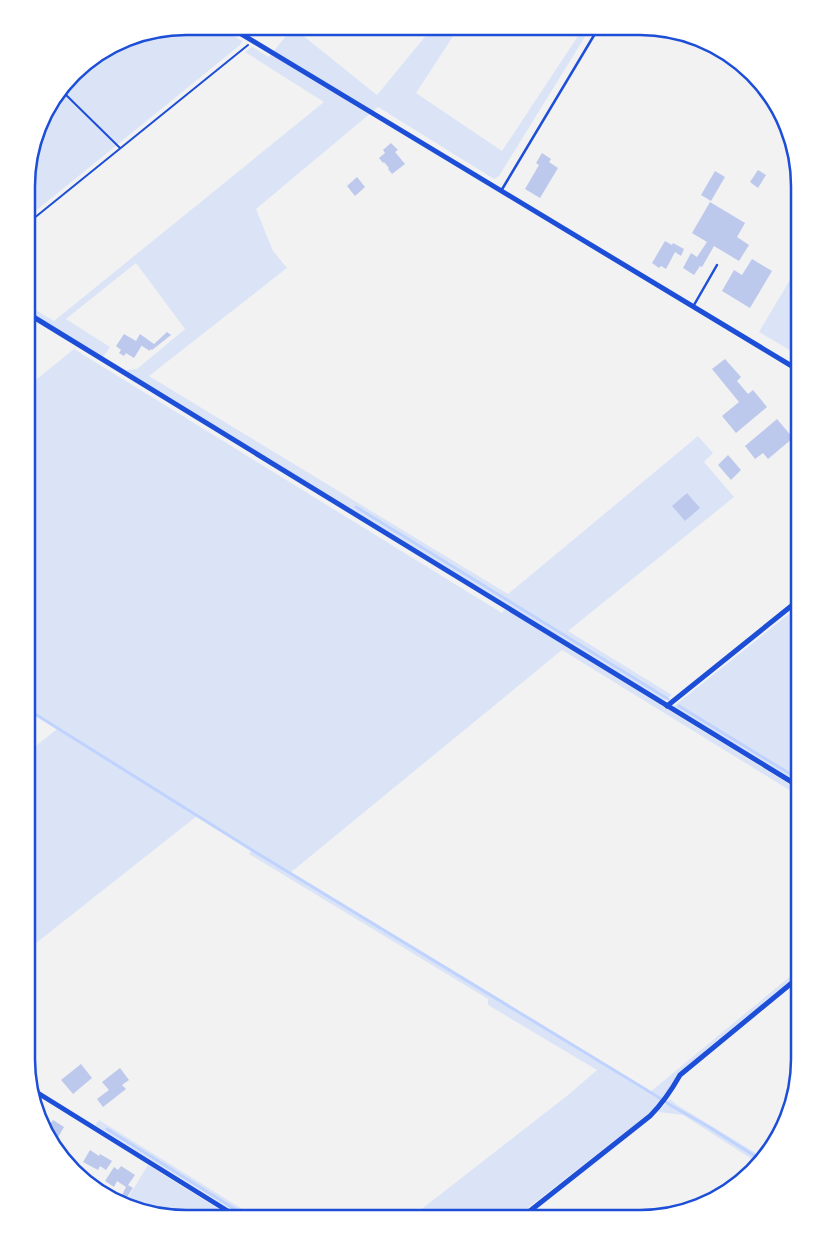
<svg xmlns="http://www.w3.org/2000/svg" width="826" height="1245" font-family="Inter,sans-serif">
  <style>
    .green { fill: #dbe4f7 }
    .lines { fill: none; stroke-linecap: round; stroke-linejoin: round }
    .stream { stroke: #bfd3fe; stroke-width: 3 }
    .building { fill: #bdc9ec }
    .path { stroke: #1d4ed8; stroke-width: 2 }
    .service { stroke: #1d4ed8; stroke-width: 2.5 }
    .minor { stroke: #1d4ed8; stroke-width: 5 }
    .rim { fill: none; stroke: #1d4ed8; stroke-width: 2.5 }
  </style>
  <rect width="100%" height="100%" fill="#f2f2f2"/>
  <g class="green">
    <path d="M186,26H232L228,32L242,41L240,45L28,217V194L33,183L31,174L28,172V165L44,116L67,92L85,63L135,35Z"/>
    <path d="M293,27H298L296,30L377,95L433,27H459L416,93L502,151L584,27H591L499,176L494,179L378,107L256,209L273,251L287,268L149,376L508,594L698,436L713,453L704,462L734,497L568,631L672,695L664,701L125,370L137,369L185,329L136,263L66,319L110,347L103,357L27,311V305L54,321L324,102L245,52L252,47L269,57Z"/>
    <path d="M797,268L800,269V356L759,332Z"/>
    <path d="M74,349L502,613L505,609L799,790V796L562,650L290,873L650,1092L799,969V974L678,1074C669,1088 661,1102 650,1113L515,1218H410L568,1095L597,1070L488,1005V999L249,854L252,850L197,816L26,951L27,753L57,729L27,709V387Z"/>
    <path d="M800,605V784L673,707Z"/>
    <path d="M670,1099L677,1105L764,1158L758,1163L683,1115L658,1112Z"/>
    <path d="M99,1120L257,1218H245L95,1125Z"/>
    <path d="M148,1165L233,1218H215L211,1215L209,1218L166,1217L126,1201Z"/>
  </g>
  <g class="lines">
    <g class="stream">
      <path d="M356,507L668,699"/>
      <path d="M679,706L800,780"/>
      <path d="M27,709L252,850L650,1092L672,1106L709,1127L761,1160"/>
      <path d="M107,1129L249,1218"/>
    </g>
  </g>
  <g class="building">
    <path d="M263,26L285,27L279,36Z"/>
    <path d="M391,143L398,150L395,152L405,164L392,174L388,169L389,168L384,162L383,163L379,158L385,153L383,150Z"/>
    <path d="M542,153L551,159L549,162L558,168L540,198L525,189L539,165L536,163Z"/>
    <path d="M758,170L766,175L758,188L750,182Z"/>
    <path d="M715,171L725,177L711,201L701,195Z"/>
    <path d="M357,177L365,187L355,196L347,186Z"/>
    <path d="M710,202L745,223L737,237L749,245L739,261L714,246L702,267L700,266L694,275L683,268L691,253L697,257L707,242L692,233Z"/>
    <path d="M665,241L672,245L673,243L684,249L681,256L675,252L666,269L661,266L659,268L652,263Z"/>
    <path d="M752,259L772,271L750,308L722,291L734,270L742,275Z"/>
    <path d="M167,332L171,335L152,350L150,349V351L142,346V345L134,358L126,353L124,356L119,353L121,350L116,346L124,334L136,341L140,334L154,344Z"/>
    <path d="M725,359L741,377L737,381L748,394L753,390L767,407L736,433L722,416L739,402L712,369Z"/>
    <path d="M777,419L793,438L768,459L763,453L755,459L745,446Z"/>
    <path d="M728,455L741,470L731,480L718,465Z"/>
    <path d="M687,493L700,508L685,521L672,506Z"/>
    <path d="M81,1064L92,1078L73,1094L61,1080Z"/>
    <path d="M120,1068L129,1080L122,1085L126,1089L103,1107L97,1099L109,1090L102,1082Z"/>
    <path d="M53,1120L64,1127L57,1139L60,1141L58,1145L46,1130Z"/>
    <path d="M90,1150L99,1156L100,1154L112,1161L106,1170L100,1166L98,1170L83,1162Z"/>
    <path d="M121,1166L135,1175L128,1185L133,1188L125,1200L121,1197L126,1187L117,1181L114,1187L105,1181L114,1167L118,1170Z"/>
  </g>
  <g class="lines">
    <g class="path">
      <path d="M61,90L120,148"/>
      <path d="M28,223L248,45"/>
    </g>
    <g class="service">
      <path d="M501,191L599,27"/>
      <path d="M694,305L717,265"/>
    </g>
    <g class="minor">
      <path d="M228,26L800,371"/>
      <path d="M27,313L800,787"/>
      <path d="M667,706L800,599"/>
      <path d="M33,1090L239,1218"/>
      <path d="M521,1218L650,1116C663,1103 671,1091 680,1075L799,977"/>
    </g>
  </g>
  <path d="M0 0H826V1245H0ZM186 35H640A151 151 0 0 1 791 186V1059A151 151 0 0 1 640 1210H186A151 151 0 0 1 35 1059V186A151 151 0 0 1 186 35Z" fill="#fff" fill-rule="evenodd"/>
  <path class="rim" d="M186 35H640A151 151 0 0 1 791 186V1059A151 151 0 0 1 640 1210H186A151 151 0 0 1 35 1059V186A151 151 0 0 1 186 35Z"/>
</svg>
